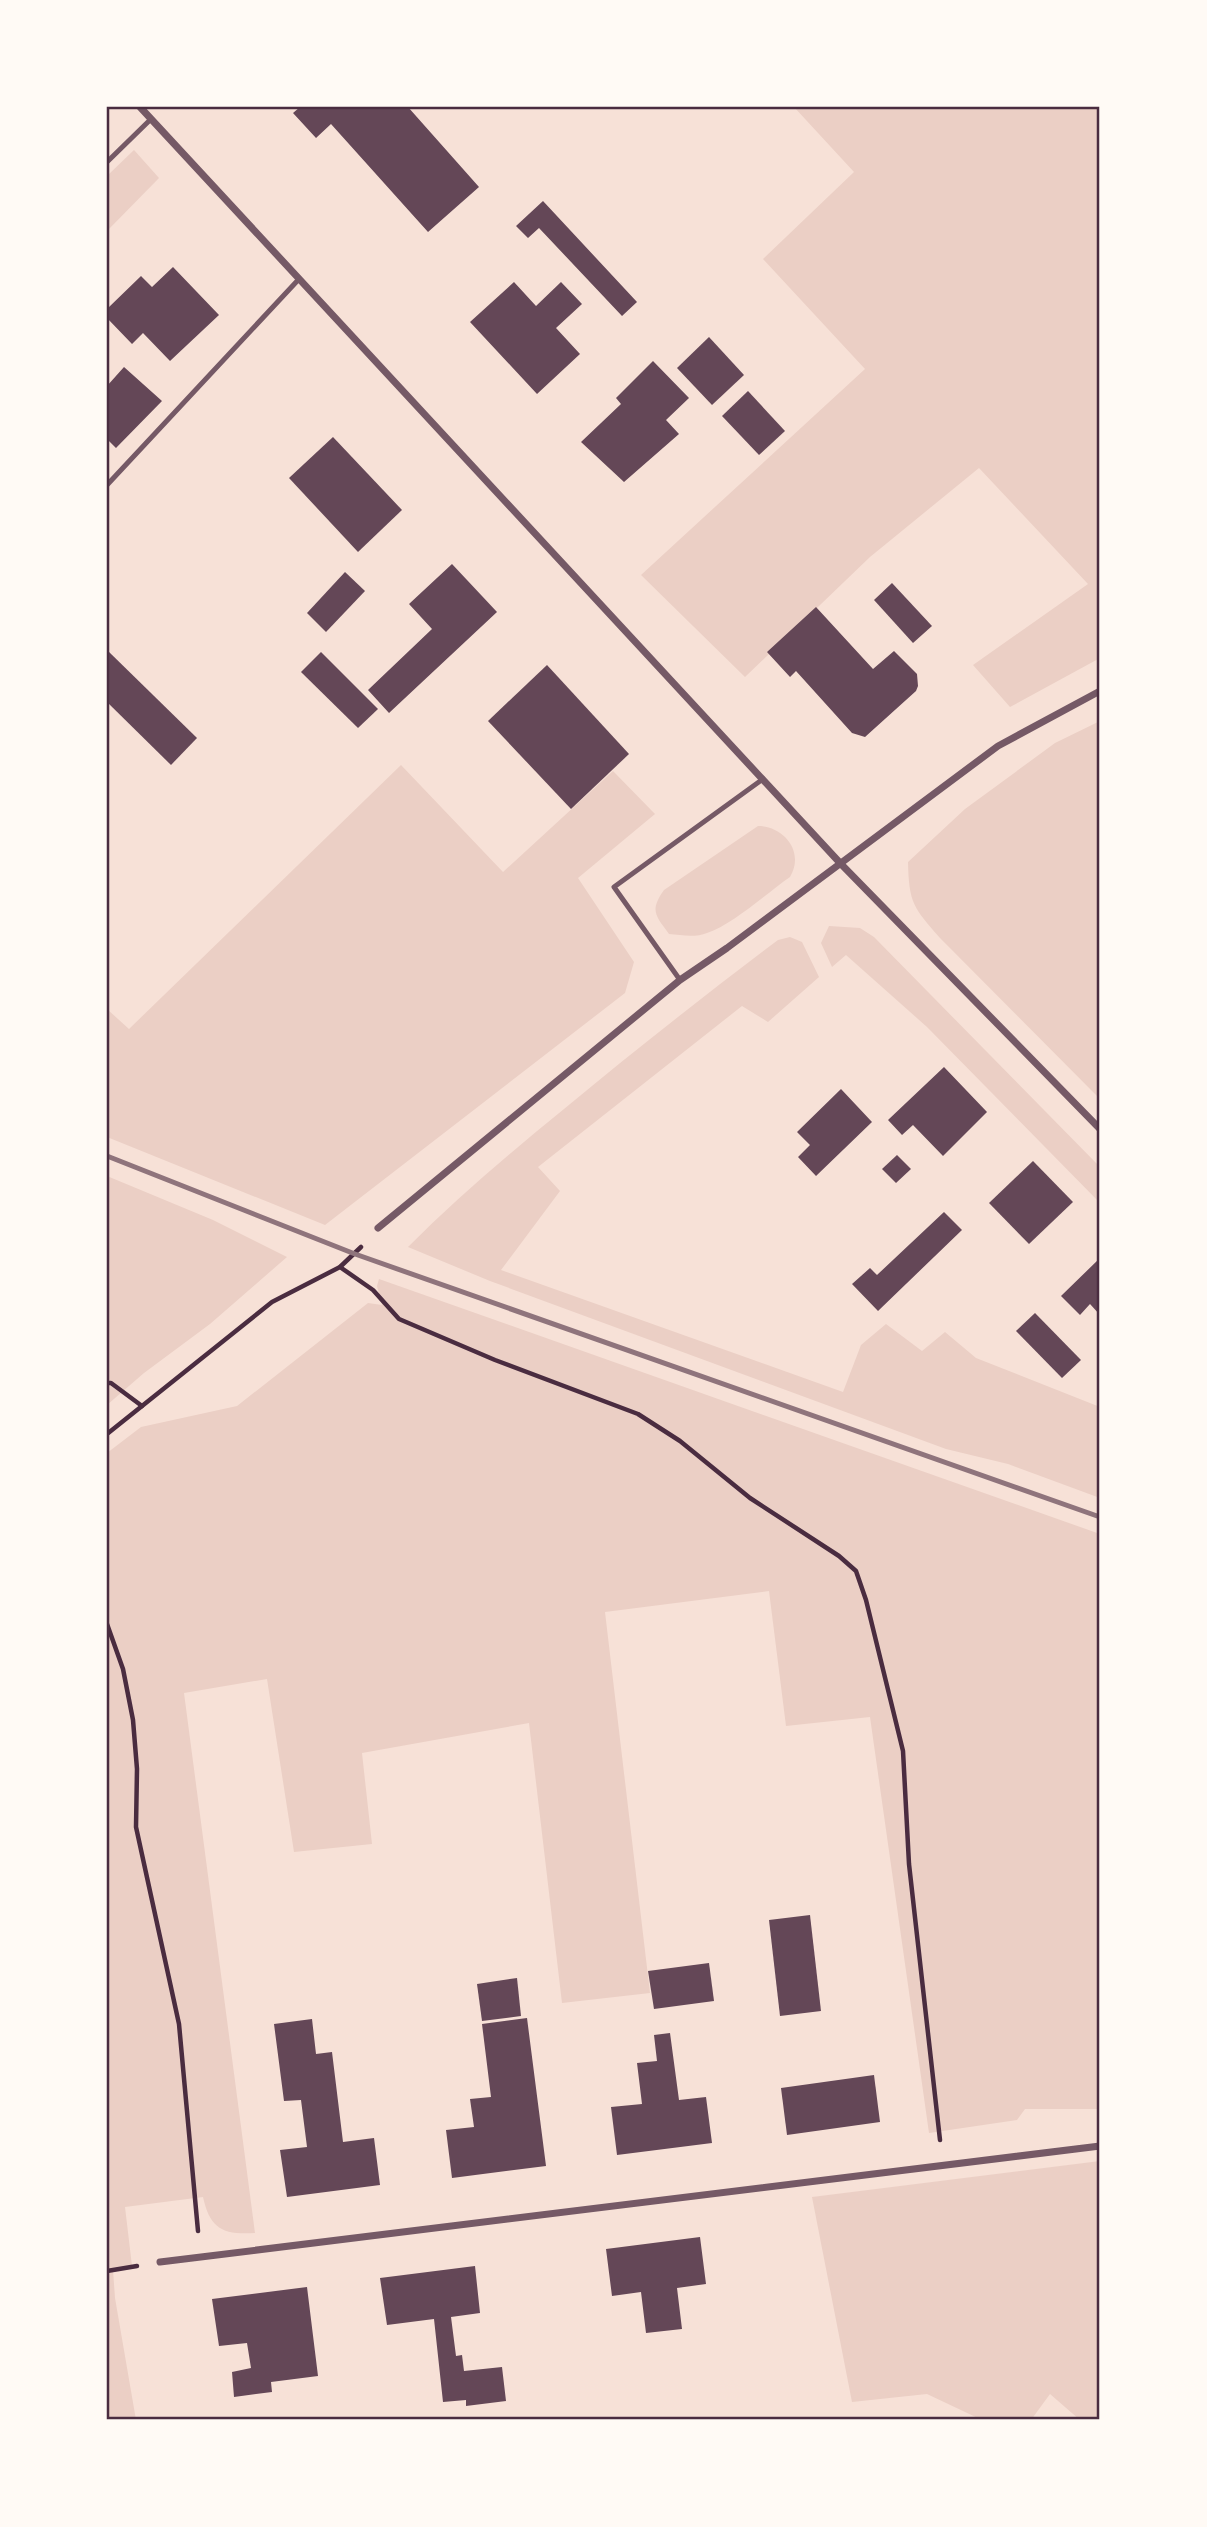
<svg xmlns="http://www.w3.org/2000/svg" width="1207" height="2527" font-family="'Space Grotesk',sans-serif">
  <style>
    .green { fill: #ebcfc5 }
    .building { fill: #644757 }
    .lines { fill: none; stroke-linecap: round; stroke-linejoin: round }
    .path { stroke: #4a2c40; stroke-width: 4.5 }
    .service { stroke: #755966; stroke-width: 5 }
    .minor { stroke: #755966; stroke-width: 7 }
    .rail { stroke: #8f747c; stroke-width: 5 }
    .neatline { fill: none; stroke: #4a2c40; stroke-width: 2.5 }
  </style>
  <rect width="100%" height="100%" fill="#f7e1d7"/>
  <g class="green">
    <path d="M794,107H1100V658L1010,707L973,665L1088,584L979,468L870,557L745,677L641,575L865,369L763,259L854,172Z"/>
    <path d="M134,150L159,178L107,231V176Z"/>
    <path d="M1100,721V1099L940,938C913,907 909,903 908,862L965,809L1055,743Z"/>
    <path d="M401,765L503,872L613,771L655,814L578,878L634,962L625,993L325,1225L107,1137V1009L129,1029Z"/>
    <path d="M758,826C784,826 805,852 790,877C767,893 732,925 707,933C695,938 681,935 669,934C656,916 649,911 664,890Z"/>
    <path d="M829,926L860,928L874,937L1100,1167V1203L927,1027L846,955L832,967L821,943Z"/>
    <path d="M790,937L802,942L819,977L768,1022L742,1006L538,1167L560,1191L501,1270L843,1392L861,1345L886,1324L922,1351L945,1332L976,1358L1100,1407V1498L1008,1464L946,1449L490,1281L408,1247C457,1198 510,1153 564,1109C634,1051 705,995 778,940Z"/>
    <path d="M107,1176L213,1220L287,1257L210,1324L144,1373L107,1405Z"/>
    <path d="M379,1279L1100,1534V2109H1025L1017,2120L929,2133L870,1717L786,1726L769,1591L605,1612L650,1993L562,2003L529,1723L362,1753L372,1844L294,1852L267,1679L184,1693L255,2233C223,2235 210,2229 203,2197L125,2207L132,2266L113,2270L115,2298L136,2420H107V1453L141,1427L237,1406L368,1303L382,1305L377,1286Z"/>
    <path d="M1100,2161V2420H1080L1050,2394L1031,2420H982L927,2394L852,2402L812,2197Z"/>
  </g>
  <g class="building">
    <path d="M300,107H408L479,187L428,232L331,124L316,138L293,113Z"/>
    <path d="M543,201L637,302L622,316L539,228L528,238L516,226Z"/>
    <path d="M173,267L219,315L170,361L143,333L132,344L107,318V309L141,276L152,287Z"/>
    <path d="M514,282L536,306L561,282L582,304L556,328L580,354L537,394L470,322Z"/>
    <path d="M709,337L744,375L712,405L677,368Z"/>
    <path d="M653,361L689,398L666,420L679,434L624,482L581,442L621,404L616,398Z"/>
    <path d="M124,367L162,401L116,448L107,439L109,418L107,386Z"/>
    <path d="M748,391L785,431L759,455L722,416Z"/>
    <path d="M333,437L402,510L358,552L289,478Z"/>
    <path d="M452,564L497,612L389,713L368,690L432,629L409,604Z"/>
    <path d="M345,572L365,591L326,632L307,613Z"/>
    <path d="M892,583L932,626L913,643L874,600Z"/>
    <path d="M816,607L873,669L894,651L917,674L918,686L916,691L865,737L852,733L796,671L790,677L767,652Z"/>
    <path d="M107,650L197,738L171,765L107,702Z"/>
    <path d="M321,652L378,709L358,728L301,672Z"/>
    <path d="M547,665L629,754L571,809L488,721Z"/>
    <path d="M944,1067L987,1112L943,1156L913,1125L902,1135L888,1120Z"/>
    <path d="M841,1089L872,1122L816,1176L798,1157L810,1145L797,1132Z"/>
    <path d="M897,1155L911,1169L896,1183L882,1169Z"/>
    <path d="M1033,1161L1073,1202L1029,1244L989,1203Z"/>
    <path d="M944,1212L962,1230L878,1311L852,1284L870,1268L877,1275Z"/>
    <path d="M1100,1258V1315L1090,1304L1080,1315L1061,1296Z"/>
    <path d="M1035,1313L1081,1360L1062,1378L1016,1331Z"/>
    <path d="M810,1915L821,2011L780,2016L769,1920Z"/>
    <path d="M709,1963L714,2001L654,2009L648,1971Z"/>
    <path d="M517,1978L521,2016L482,2021L477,1984Z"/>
    <path d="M527,2018L546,2166L452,2178L446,2130L474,2127L470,2099L491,2097L482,2024Z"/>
    <path d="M312,2019L316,2054L332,2052L343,2142L374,2138L380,2185L287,2197L280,2150L307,2147L301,2100L284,2101L274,2024Z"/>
    <path d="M670,2033L679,2100L706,2097L712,2143L617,2155L611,2107L642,2104L637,2063L657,2061L654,2035Z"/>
    <path d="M874,2075L880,2122L787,2135L781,2088Z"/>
    <path d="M700,2237L706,2284L677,2288L682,2329L646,2333L641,2292L612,2296L606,2249Z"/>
    <path d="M475,2266L480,2313L451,2317L456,2356L462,2355L464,2371L502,2367L506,2401L466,2406V2400L443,2402L434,2319L387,2325L380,2278Z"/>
    <path d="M307,2287L318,2376L271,2382L272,2392L234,2397L232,2372L251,2368L247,2343L219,2346L212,2299Z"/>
  </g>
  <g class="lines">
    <g class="path">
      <path d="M340,1267L373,1290L399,1319L495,1360L638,1414L680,1441L750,1498L839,1556L856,1571L866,1600L903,1751L909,1864L940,2140"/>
      <path d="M107,1383H111L142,1406"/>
      <path d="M107,1434L272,1302L340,1267L361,1247"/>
      <path d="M107,1624L123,1669L133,1720L137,1769L136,1827L179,2024L198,2231"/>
      <path d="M107,2271L137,2266"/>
    </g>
    <g class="service">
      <path d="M107,162L151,119"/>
      <path d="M107,485L299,279"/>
      <path d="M680,980L614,887L763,779"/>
    </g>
    <g class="minor">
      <path d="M140,107L841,864L1100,1129"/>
      <path d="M378,1228L680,980L727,948L998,746L1100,691"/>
      <path d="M160,2262L1100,2146"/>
    </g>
    <path class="rail" d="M107,1156L355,1254L1100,1517"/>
  </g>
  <rect width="1207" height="2527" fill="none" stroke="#fffaf5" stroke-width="217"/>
  <rect x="108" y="108" width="990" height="2310" class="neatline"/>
</svg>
